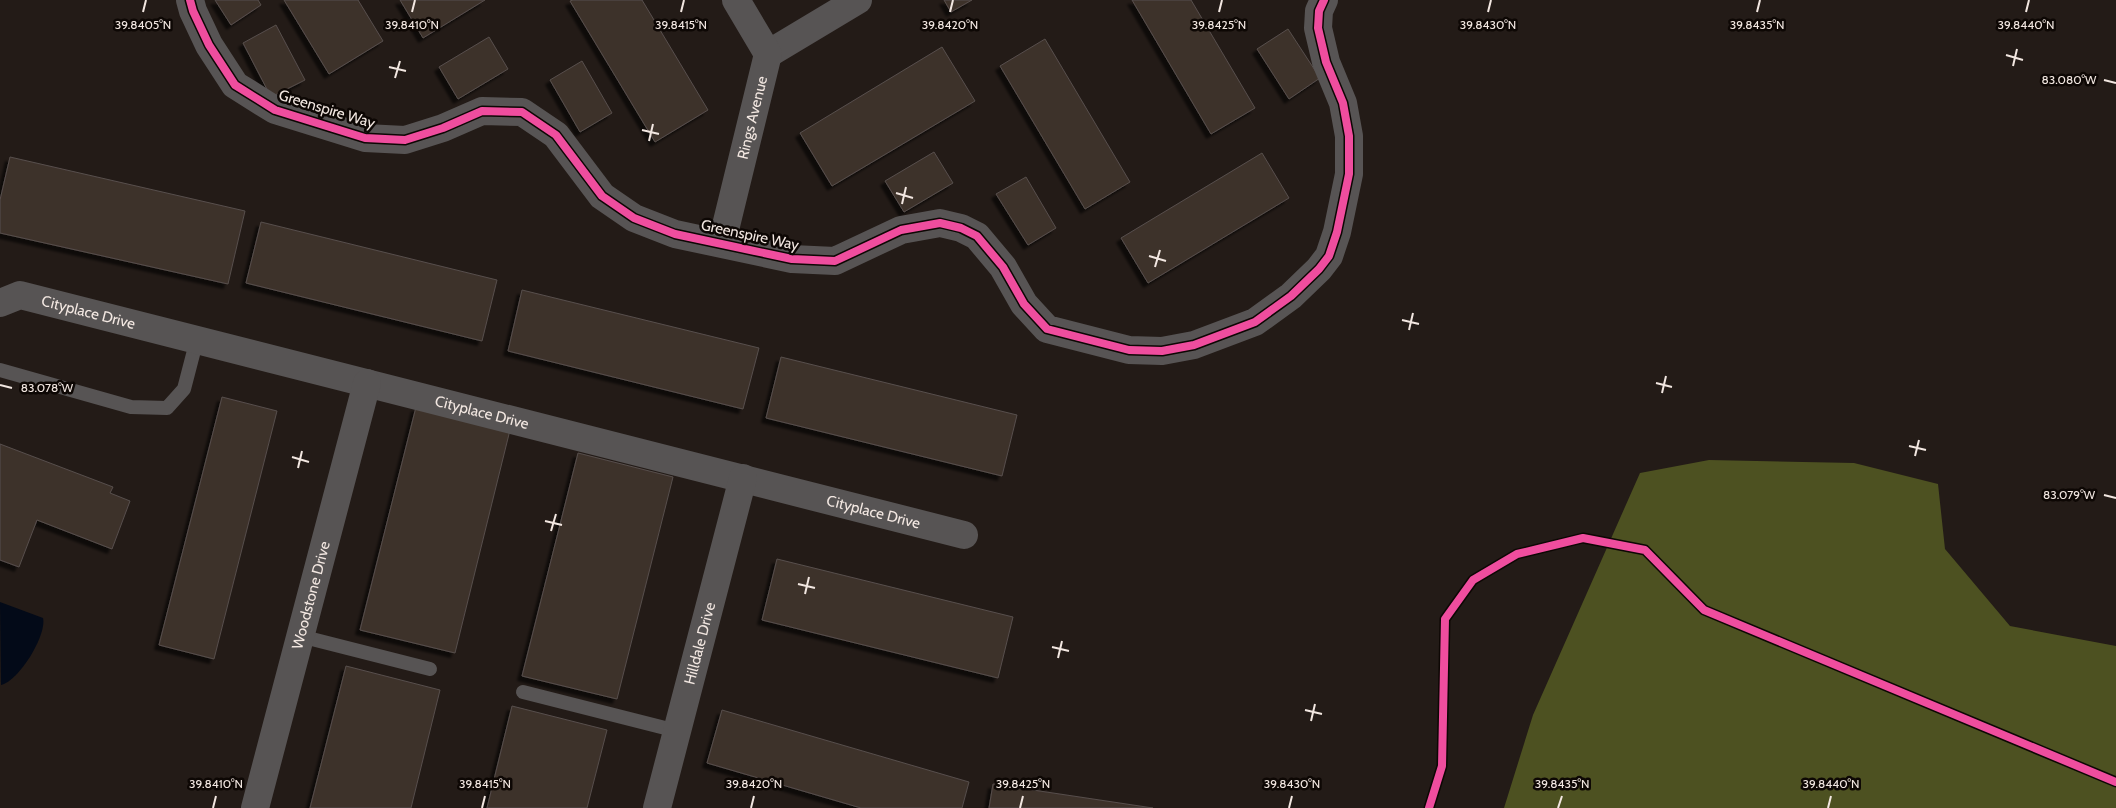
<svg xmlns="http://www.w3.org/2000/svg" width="2116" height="808" font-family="Cabin,sans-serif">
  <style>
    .forest { fill: #4d5121 }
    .water { fill: #030a18 }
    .building { fill: #3e312c; stroke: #574f4c; filter: url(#shadow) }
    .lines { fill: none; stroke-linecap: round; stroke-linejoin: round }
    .lane { stroke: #575454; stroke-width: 14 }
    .street { stroke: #575454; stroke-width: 28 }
    .cycleway-casing { stroke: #0d0704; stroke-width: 11 }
    .cycleway { stroke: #ef4d9e; stroke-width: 8 }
    .ticks { fill: none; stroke: #f2e7e1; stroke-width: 2 }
    .labels { text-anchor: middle; stroke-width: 5; stroke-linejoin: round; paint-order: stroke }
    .street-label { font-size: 15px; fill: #f2e7e1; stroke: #0d0704 }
    .ticks-label { font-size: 12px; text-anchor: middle; fill: #f2e7e1; stroke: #0d0704; stroke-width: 5; stroke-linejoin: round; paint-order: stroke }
  </style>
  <defs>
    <filter id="shadow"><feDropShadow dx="-4.5" dy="4.5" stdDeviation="1" flood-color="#0009"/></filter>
  </defs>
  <rect width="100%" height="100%" fill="#231b17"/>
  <path class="forest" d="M1709,460L1854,463L1938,484L1945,549L2010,626L2116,646V808H1504L1533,715L1640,473Z"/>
  <path class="water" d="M0,602L43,618C47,635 19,681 1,685Z"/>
  <g class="building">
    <path d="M215,0H258L261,5L231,25Z"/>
    <path d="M284,0H358L383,41L329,74Z"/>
    <path d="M400,0H485L423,38Z"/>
    <path d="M573,0H642L708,110L655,142L570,1Z"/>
    <path d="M944,0H972L951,12Z"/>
    <path d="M1132,0H1191L1255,108L1211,134Z"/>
    <path d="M276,25L305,80L271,97L243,43Z"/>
    <path d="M1288,29L1320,78L1289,99L1257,49Z"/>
    <path d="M489,37L508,69L458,99L439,67Z"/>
    <path d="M1045,39L1130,182L1085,209L1000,66Z"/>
    <path d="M942,47L975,101L832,186L800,133Z"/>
    <path d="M582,61L612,113L580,132L550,80Z"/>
    <path d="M934,152L953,183L904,212L885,181Z"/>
    <path d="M1262,153L1289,198L1148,283L1121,238Z"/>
    <path d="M10,157L245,211L228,284L0,233V200Z"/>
    <path d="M1026,177L1056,228L1028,245L996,194Z"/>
    <path d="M261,222L497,280L482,341L246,283Z"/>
    <path d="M522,290L759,348L743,409L508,351Z"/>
    <path d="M781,357L1017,415L1002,476L766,418Z"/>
    <path d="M222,397L277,411L214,659L159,645Z"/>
    <path d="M416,407L510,430L455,653L360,630Z"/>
    <path d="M0,444L113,487L110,493L130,501L112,549L37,520L19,567L0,560Z"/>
    <path d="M578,453L673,477L617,699L522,676Z"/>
    <path d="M777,559L1013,617L998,678L762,620Z"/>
    <path d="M346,666L440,690L411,808H310Z"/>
    <path d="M512,706L607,730L587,808H487Z"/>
    <path d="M722,710L969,782L962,808H861L707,763Z"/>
    <path d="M993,784L1153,808H989Z"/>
  </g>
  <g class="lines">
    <g class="lane">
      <path d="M0,370L131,407L167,408L184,389L197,339"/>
      <path d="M300,636L430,669"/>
      <path d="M523,692L677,731"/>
    </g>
    <g class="street">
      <path d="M190,0L193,11L209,45L235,85L275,110L365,138L405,140L443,128L482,111L522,112L556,135L602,196L634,218L675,234L792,259L835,261L901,230L940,223L961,228L977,236L1003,267L1024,304L1047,329L1129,350L1162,351L1194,345L1255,322L1291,296L1319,269L1329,256L1337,232L1349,174V136L1343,103L1326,62L1318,28L1319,11L1324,0"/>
      <path d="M768,54L858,0"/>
      <path id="s1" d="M722,242L768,54L736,0"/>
      <path id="s2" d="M0,303L20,295L964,535"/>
      <path id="s3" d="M255,808L367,383"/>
      <path id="s4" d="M657,808L743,478"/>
    </g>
    <defs>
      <g id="cycleway">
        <path d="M190,0L193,11L209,45L235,85L275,110L365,138L405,140L443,128L482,111L522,112L556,135L602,196L634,218L675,234L792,259L835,261L901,230L940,223L961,228L977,236L1003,267L1024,304L1047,329L1129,350L1162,351L1194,345L1255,322L1291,296L1319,269L1329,256L1337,232L1349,174V136L1343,103L1326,62L1318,28L1319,11L1324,0"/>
        <path d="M1429,808L1442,766L1445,619L1473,580L1517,554L1583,538L1645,550L1704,610L2116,782"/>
      </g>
    </defs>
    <use href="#cycleway" class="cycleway-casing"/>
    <use href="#cycleway" class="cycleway"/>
  </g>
  <path class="ticks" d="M143,12L146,0M412,12L415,0M681,12L684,0M950,12L953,0M1219,12L1222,0M1488,12L1491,0M1757,12L1760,0M2026,12L2029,0M2006,55L2023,60M2013,66L2017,49M389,67L406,71M395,78L400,61M2104,80L2116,83M642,130L659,134M649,141L653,124M896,193L913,198M902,204L906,187M1149,256L1166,261M1155,267L1160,250M1402,320L1419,324M1409,330L1413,313M1656,383L1672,387M0,385L12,388M1662,393L1666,376M1909,446L1926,450M1915,456L1919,440M292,457L309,462M298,468L302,451M2104,495L2116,498M545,521L562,525M551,531L556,514M798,584L815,588M805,594L809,577M1052,647L1069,651M1058,658L1062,641M1305,710L1322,714M1311,721L1315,704M213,808L216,796M482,808L485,796M751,808L754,796M1020,808L1023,796M1289,808L1292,796M1558,808L1562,796M1828,808L1831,796"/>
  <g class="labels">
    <g class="street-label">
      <text transform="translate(327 109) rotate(17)" y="5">Greenspire Way</text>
      <text dy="5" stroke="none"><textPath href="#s1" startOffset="128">Rings Avenue</textPath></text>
      <text transform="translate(750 235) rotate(12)" y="5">Greenspire Way</text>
      <text dy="5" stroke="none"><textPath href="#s2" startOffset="92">Cityplace Drive</textPath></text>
      <text dy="5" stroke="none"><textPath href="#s2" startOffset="498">Cityplace Drive</textPath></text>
      <text dy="5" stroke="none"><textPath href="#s2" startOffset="902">Cityplace Drive</textPath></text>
      <text dy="5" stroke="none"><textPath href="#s3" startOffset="220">Woodstone Drive</textPath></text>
      <text dy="5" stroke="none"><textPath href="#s4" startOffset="170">Hilldale Drive</textPath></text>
    </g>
  </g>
  <g class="ticks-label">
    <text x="412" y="29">39.8410°N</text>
    <text x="681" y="29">39.8415°N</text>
    <text x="950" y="29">39.8420°N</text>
    <text x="1219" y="29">39.8425°N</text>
    <text x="1488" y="29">39.8430°N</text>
    <text x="2026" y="29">39.8440°N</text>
    <text x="143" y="29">39.8405°N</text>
    <text x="1757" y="29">39.8435°N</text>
    <text x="2069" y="84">83.080°W</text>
    <text x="47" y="392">83.078°W</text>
    <text x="2069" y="499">83.079°W</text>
    <text x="216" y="788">39.8410°N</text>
    <text x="485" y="788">39.8415°N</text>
    <text x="754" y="788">39.8420°N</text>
    <text x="1023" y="788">39.8425°N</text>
    <text x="1292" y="788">39.8430°N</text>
    <text x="1562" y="788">39.8435°N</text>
    <text x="1831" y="788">39.8440°N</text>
  </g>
</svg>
